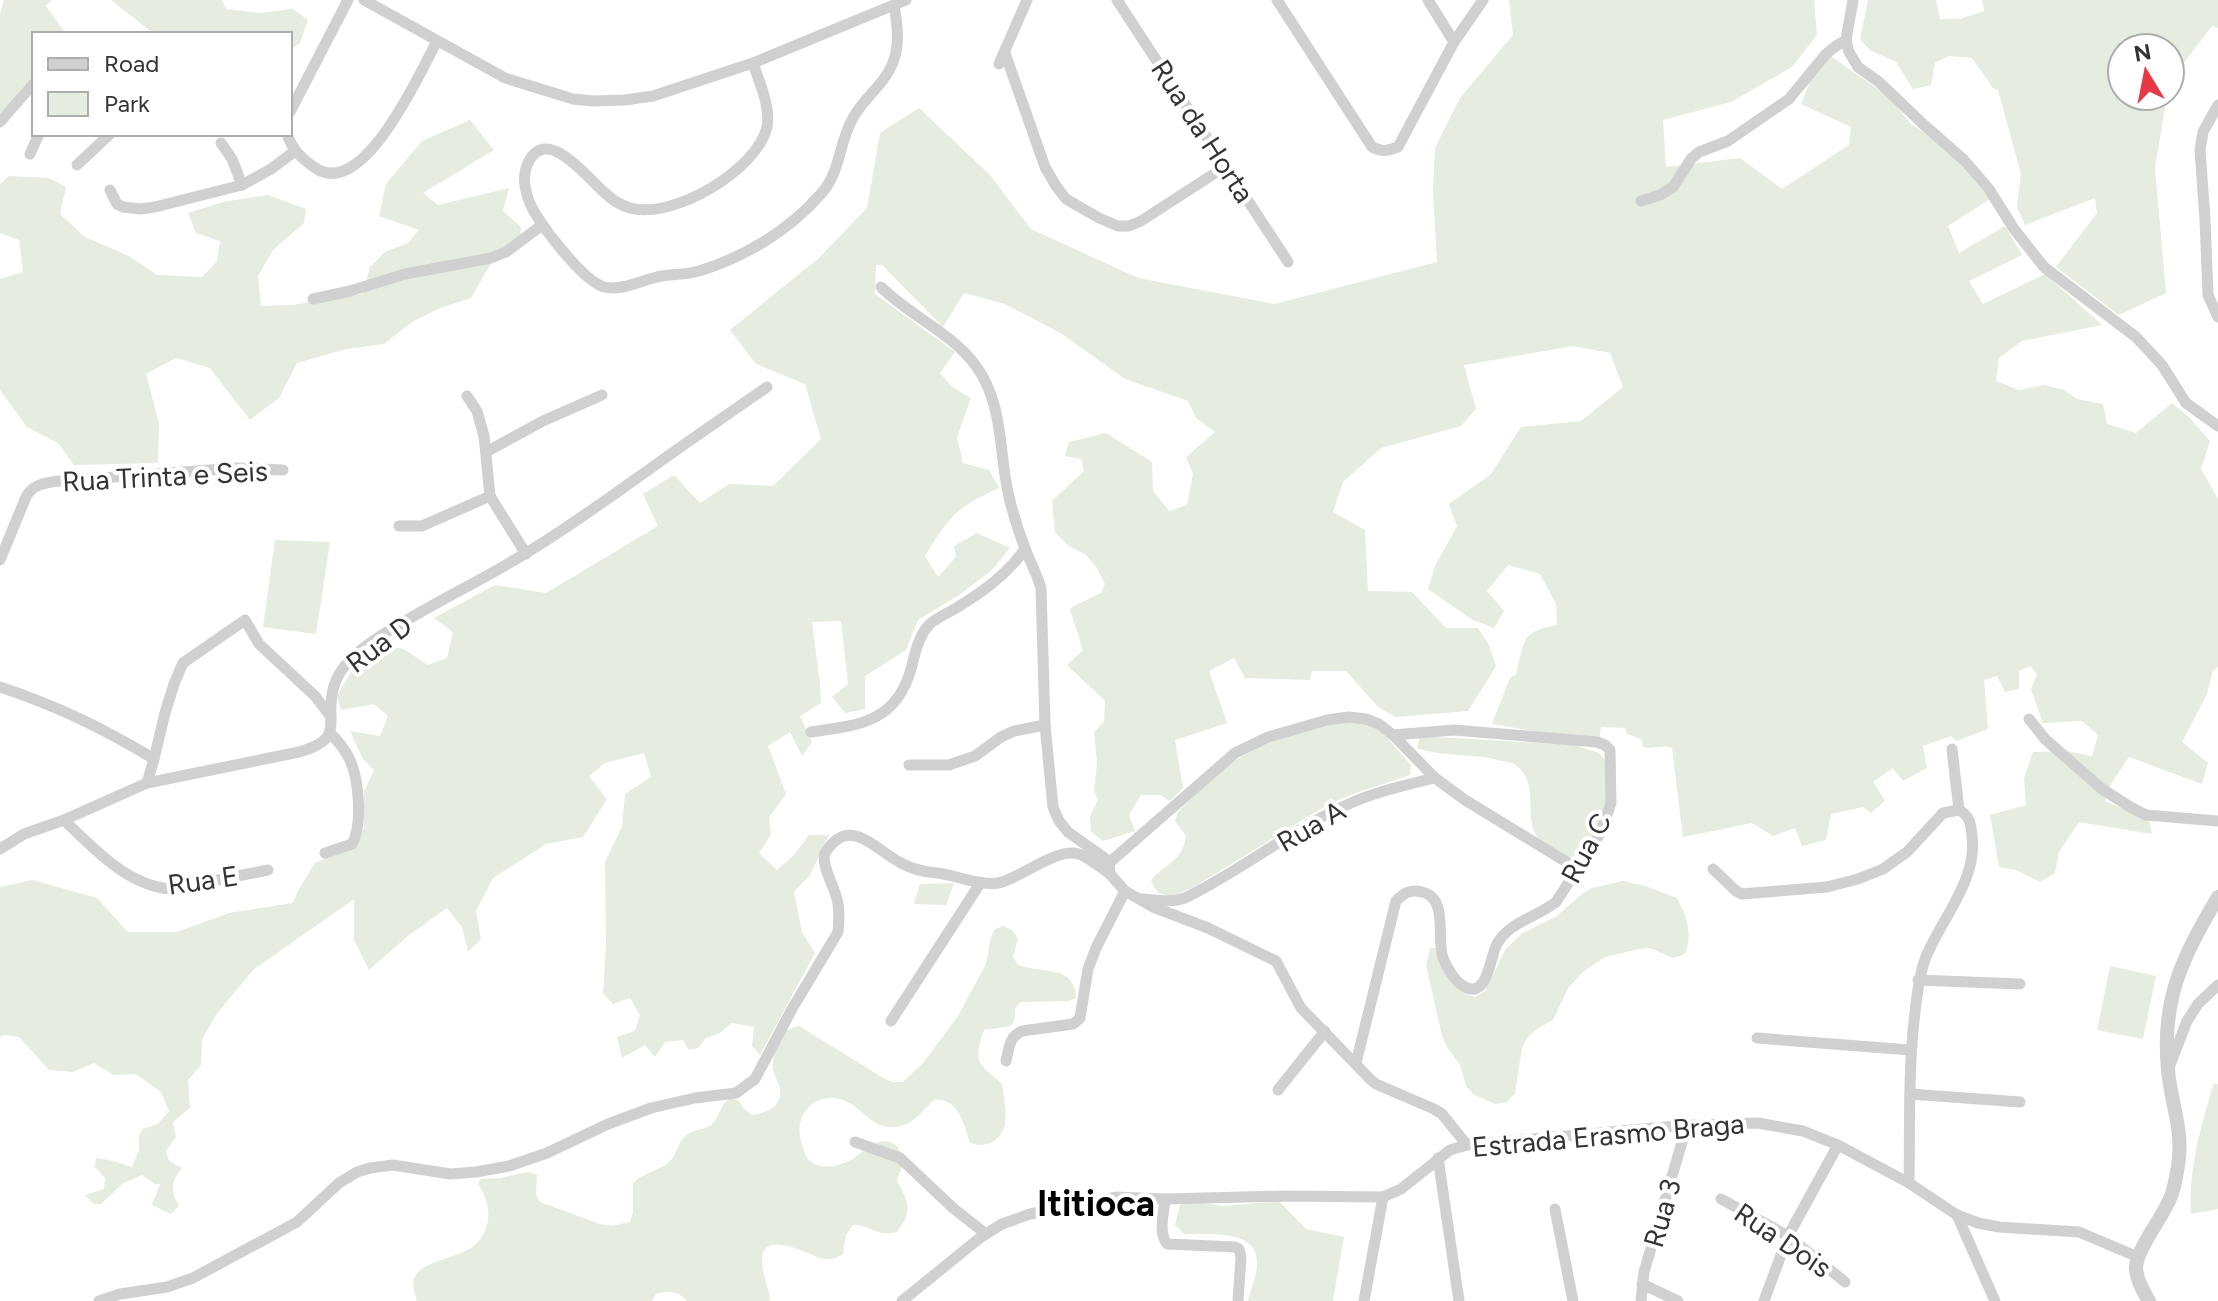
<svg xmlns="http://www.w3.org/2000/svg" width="2218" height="1301" font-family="Figtree,sans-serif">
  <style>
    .green { fill: #e6ecdf }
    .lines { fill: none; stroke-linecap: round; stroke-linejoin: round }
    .minor { stroke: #d0d0d0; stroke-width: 11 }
    .tertiary { stroke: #d0d0d0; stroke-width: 14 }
    .labels { text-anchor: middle; stroke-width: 8; stroke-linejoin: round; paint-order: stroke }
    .street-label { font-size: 28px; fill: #333; stroke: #fff }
    .district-label { font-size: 36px; font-weight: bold; fill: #000; stroke: #fff }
  </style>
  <rect width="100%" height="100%" fill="#fff"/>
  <g class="green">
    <path d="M4,0H52L46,6L66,34H34V74L0,114V14Z"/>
    <path d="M111,0H222L226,9L259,13L293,9L308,20L300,43L290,50V34H154Z"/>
    <path d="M1509,0H1814L1817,35L1792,67L1731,102L1663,120L1666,167L1740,158L1782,189L1849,145L1851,127L1801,104L1813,74L1831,56L1889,97L1911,124L1946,147L1990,199L1948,226L1959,253L2005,226L2022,255L1969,281L1983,304L2045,274L2102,325L2022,341L1999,358L1996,381L2019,390L2044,385L2064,390L2077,399L2103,404L2107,424L2136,433L2172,403L2188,416L2210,441L2201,469L2218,499V667L2213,670L2207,694L2182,742L2208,763L2202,784L2129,757L2111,784L2105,801L2149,820L2152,834L2079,822L2059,852L2055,873L2040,882L2016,870L1999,867L1990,815L2026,805L2024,778L2033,752L2066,751L2092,756L2098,735L2082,721L2043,723L2031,689L2037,674L2030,666L2019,671V689L2005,692L1997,676L1984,680L1988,729L1956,741L1951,736L1923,746L1927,768L1903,781L1893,768L1873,782L1885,801L1871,813L1863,807L1831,814L1826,840L1802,846L1795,828L1773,836L1752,823L1683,837L1672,748C1662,744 1653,750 1643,747L1641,739L1627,734L1625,728L1601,727L1599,742L1492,724L1510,678L1516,674C1525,640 1520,632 1557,625L1556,604L1540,574L1508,565L1487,591L1504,611L1494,628L1471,619L1428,589L1435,566L1457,526L1449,504L1491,474L1521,427L1581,421L1623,387L1610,353L1573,346L1464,365L1476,409L1461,426L1381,448L1343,482L1333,512L1365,530L1368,591L1412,592L1446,628H1478L1489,645L1496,666L1468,711L1395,717L1378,707L1346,671H1312L1310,680L1245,678L1234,658L1209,671L1227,723L1175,740L1183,788L1170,801L1160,795H1141L1129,815L1135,831L1103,841L1091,832L1090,816L1098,800L1094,791L1097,763L1094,732L1104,722L1105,701L1067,665L1083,650L1070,610L1072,607L1101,593L1105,584L1097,568L1086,555L1069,546L1055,532L1052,501L1084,471L1081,459L1065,456L1069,442L1106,433L1152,462L1153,491L1169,511L1187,505L1193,474L1186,457L1215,432L1196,418L1188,401L1125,379L1062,334L1005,304L964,293L943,327L882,265H876L875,294L955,352L940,373L952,387L971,398L957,437L963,463L989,470L999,488C955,508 950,516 925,556L938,577L956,557L954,546L977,533L1010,548L992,570L959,595L918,620L906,650L865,676V709L845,713L832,697L848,684L841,621L812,622L820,684L821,703L800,716L812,742L802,756L790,732L768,746L786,794L769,817L771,835L759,853L777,870L794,855L809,835H829L810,875L794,892L802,932L815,953L760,1055L752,1046L754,1027L732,1023L720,1033L706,1038L698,1048L689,1050L683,1040L665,1042L655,1057L645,1045L622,1058L617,1037L635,1031L640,1015L630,998L613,1004L603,993L606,946L605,862L622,827L625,794L651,777L644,753L605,763L589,776L607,799L583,837L546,844L493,878L476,911L481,939L468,952L462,927L447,908L409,935L369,970L354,940V899L253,970L215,1016L202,1040L201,1065L188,1080L190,1108L173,1122L176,1137L166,1151L169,1161L182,1168C171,1181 170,1190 179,1206L171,1214L152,1205L160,1184H155L142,1175L122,1184L101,1204H94L85,1195L104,1189L105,1178L95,1167L96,1158L114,1161L132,1167L139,1150V1136L143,1129L158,1124L169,1111L161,1092L136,1074L114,1075L94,1063L73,1072L49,1070L19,1037L2,1035L0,1037V887L32,880L97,898L128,932H177L229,913L293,903L298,891L315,863L354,846L364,828V792L374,770L363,759L350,731L380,736L388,716L374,704L341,710L337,696L351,672L382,645L404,649L428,665L447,658L453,632L434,618L495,585L546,593L658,526L643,494L674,475L700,503L729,484L773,486L821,439L805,384L756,364L730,330L819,258L867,208L880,133L919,108L990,175L1031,229L1138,278L1275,304L1437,262L1433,192L1435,148L1460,98L1513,35Z"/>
    <path d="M1868,0H1936L1940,19H1960L1984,11L1982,0H2218V28L2212,26L2170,81V48H2122V96H2167L2155,168L2166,293L2119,315L2056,267L2097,213L2095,198L2025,225L2017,207L2021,174L1998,90L1993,88L1972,58L1949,56L1935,63L1931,85L1913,89L1896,62L1870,50L1860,39Z"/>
    <path d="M470,120L494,150L423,193L438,205L509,188L503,211L521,227L520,238L494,258L471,298L440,308L412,322L384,344L346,349L297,363L279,398L250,420L210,368L176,358L146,374L159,423L158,463L74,465L58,443L27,427L0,390V279L23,272L19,240L0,233V184L9,176L49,178L66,187L60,214L85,237L129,256L157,275L202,277L217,261L220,241L196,233L188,213L223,202L268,195L306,209L304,223L273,250L258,276L261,306L293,305L363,294L370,267L385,252L408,243L419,230L379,216L386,184L422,141Z"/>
    <path d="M275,540L330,542L316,634L263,627Z"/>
    <path d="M1347,722L1370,724L1381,731L1411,765L1410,775C1382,785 1353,792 1327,805L1192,888C1175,895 1159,903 1151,880C1166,863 1182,862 1186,836L1175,821L1178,812L1220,769L1259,747L1301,730Z"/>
    <path d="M1420,736L1574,745L1599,753L1609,765L1612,787L1601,827L1579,856C1565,859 1563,856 1551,849C1513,828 1547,786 1514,764C1511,762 1506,762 1502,761C1476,753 1440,757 1417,748Z"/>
    <path d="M1623,881L1645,886L1677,898C1687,917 1693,934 1685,954L1673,958L1650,948L1639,949L1605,957L1584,971L1568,988L1553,1020L1535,1030L1527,1038L1522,1048L1515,1093L1507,1102L1495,1104L1473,1094L1466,1086L1460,1065L1447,1047L1442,1036L1426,965L1430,948H1435C1442,967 1454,992 1475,997L1485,991L1505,950L1521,934L1557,916L1582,894L1592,888Z"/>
    <path d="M954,883L946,905L914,904L920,884Z"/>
    <path d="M1004,926L1013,931L1018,939L1013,957L1018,965C1042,974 1075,964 1076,998L1068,1001L1021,1002L1015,1009V1018L1011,1026L984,1030C973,1063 978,1063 1002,1084C1004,1095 1007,1113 1005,1124C1002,1141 985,1149 970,1143C963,1123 960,1100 935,1099C921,1112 911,1129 889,1127C865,1125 854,1092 823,1099C817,1100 812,1103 808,1108C801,1115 798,1126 800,1136C801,1142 804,1154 808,1159C820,1172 842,1166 854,1158C861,1154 866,1147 874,1144C881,1140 891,1140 897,1146C900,1149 903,1158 903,1163C902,1169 898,1175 897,1181C909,1202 913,1211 897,1232C875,1237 872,1225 853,1225L846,1235L843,1254C837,1258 833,1259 825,1259C810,1257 760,1225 762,1263C763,1276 769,1288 770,1301H687C678,1291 668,1290 656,1294L652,1301H417C415,1293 411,1285 415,1277C426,1254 478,1263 487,1225C491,1210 486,1196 478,1184L480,1179L500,1178L528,1172L537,1175L536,1194L540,1202L600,1224L611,1226L630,1222L633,1213V1183C644,1172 661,1171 671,1160C678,1152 678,1140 688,1134C696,1129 705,1130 712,1124C720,1117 719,1106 730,1098L739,1101L744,1109L752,1115C767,1113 783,1106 780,1088C778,1082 775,1076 773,1070C771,1064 778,1040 782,1034C786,1030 794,1027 799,1026L885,1079L893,1082H903L924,1062L958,1016L986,964L991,937L995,929Z"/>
    <path d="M2110,966L2156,976L2143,1039L2097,1030Z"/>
    <path d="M2214,1083L2218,1084V1209L2191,1214C2188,1170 2201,1125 2214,1083Z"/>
    <path d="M1189,1201L1223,1206L1279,1201L1306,1229L1344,1237L1333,1301H1248C1251,1289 1257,1276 1257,1264C1259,1228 1207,1235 1184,1234L1175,1225L1180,1205Z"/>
  </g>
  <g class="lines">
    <g class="minor">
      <path d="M364,0L505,78L573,99L593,101L625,100L653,96L753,63L906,0"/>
      <path d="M1117,0L1288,262"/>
      <path d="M1277,0L1372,147C1382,152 1387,151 1398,147L1454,42L1483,0"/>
      <path d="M1428,0L1454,42"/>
      <path d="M1853,0L1846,40L1849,52L1858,67L1879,82L1923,124L1964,160L1989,189L2014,229L2044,267L2136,337L2162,365L2186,403L2218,426"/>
      <path d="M1005,53L1045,167L1056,186L1066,199L1099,218L1118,226H1129L1141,221L1226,166"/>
      <path d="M753,63C759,82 771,107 767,127C757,170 673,220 630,208C620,205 612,200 605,193C589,180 548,125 529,161C522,174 524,187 529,201C537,222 583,281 604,287C621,291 641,281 657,277C671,274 685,275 699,271C745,257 788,231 820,195C842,171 838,143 853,118C861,103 873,93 883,80C901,57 899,33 894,5"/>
      <path d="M999,64L1027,0"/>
      <path d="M2218,105L2203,132L2200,150L2205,219L2208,295L2218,317"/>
      <path d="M290,112L348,0"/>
      <path d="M0,122L34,83"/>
      <path d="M287,134C292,149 301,158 314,167C362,203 420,73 437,41"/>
      <path d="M221,143L232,159L242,185"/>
      <path d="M30,154L39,134"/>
      <path d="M77,165L110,134"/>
      <path d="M110,190L117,204L123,207L140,209L155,207L242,185L271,169L295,151"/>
      <path d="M1641,201L1660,195L1673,187L1691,159L1699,152L1728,141L1789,99L1826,54L1836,46L1846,40"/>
      <path d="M881,287C910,316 951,332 976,366C1005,406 998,455 1010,501C1014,517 1019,533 1025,548C1030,562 1037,574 1041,588L1045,725L1053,807L1059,821L1068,832L1106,859L1109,863L1110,874L1125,891L1153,907L1208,928L1276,961L1301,1008L1371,1080L1376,1084L1434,1109L1442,1114L1467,1145"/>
      <path d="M313,299L350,291L405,274L491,258L506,252L542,225"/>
      <path d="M467,396L477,411L484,436L490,496L526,554"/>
      <path d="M486,452L543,421L602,395"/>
      <path d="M399,526H422L490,496"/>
      <path d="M0,560L26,497C33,484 45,483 59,481L237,468L283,470"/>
      <path d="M0,687C57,706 103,728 154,759L147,783"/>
      <path d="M2029,719L2045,739L2102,789L2132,808L2146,815L2218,821"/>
      <path d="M811,732C858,725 896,723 911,669C915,654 918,636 930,624C939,616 951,612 961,605C986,590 1008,573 1025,549"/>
      <path d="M1952,749L1959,810"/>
      <path d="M154,759L165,713L174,684L183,663L245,620L259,644L315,696L331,717"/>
      <path d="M909,765H949L975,756L1001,737L1014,731L1045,725"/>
      <path d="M64,820C94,849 129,887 172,889L268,870"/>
      <path d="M0,849L24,834L64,820L147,783L299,752C348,738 323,721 334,686C340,666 356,653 373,641C422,608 476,584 526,553C568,528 607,499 647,471C687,442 727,415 767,387"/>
      <path d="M325,853L352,844C363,825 359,778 349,758C344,748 337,740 330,733"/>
      <path d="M1109,863L1235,753L1268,737L1327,720L1349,717L1366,719L1379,724L1393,735L1435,778L1465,800L1578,869"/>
      <path d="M1713,869L1736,891L1742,894L1827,887L1858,879L1883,869L1907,852L1943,813L1959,810"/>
      <path d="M1141,899C1156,900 1171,903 1185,898C1244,869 1297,825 1358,800C1383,790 1409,784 1435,778"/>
      <path d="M1918,980L2020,984"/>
      <path d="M891,1021L981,882"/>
      <path d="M1757,1038L1910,1050"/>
      <path d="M1006,1061C1009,1048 1009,1037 1022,1031L1073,1024L1080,1018L1088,969L1096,948L1125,891"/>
      <path d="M1356,1063L1396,901C1404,893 1410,889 1422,892C1449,898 1436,939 1443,958C1447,968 1455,982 1465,987C1488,999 1490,956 1497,944C1509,922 1537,917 1556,902L1601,832L1611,803L1610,750L1605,745L1597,742L1454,730L1393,735"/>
      <path d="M2168,1070L2187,1021L2198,1004L2218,985"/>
      <path d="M1278,1090L1325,1031"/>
      <path d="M1910,1094L2020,1102"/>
      <path d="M855,1142L900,1158L953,1208L986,1234"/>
      <path d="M1438,1158L1459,1301"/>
      <path d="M1909,1183C1910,1126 1908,1069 1915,1012C1917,994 1919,977 1925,959C1941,919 1978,880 1972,836C1971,824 1970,816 1959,810"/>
      <path d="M1165,1199C1164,1213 1158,1232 1167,1244L1235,1247L1239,1249L1241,1257L1238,1301"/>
      <path d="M1721,1199L1788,1236L1845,1282"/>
      <path d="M1555,1209L1573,1301"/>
      <path d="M1957,1215L1995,1301"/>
      <path d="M1642,1284L1678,1301"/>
      <path d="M99,1301L120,1294L167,1287L193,1278L297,1222L339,1183L357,1172L370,1168L393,1165L450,1174L476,1172L509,1166L547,1153L608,1124L651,1108L695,1098L736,1093L755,1079L792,1009L838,932C839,921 840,910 837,899C833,883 824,872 824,855C848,813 874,849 901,863C912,869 924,872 937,873C955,875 980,886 998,883C1020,879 1056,847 1079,854C1090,858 1101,868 1110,874"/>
      <path d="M902,1301L981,1237L1002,1224L1030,1214L1117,1197L1165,1199L1286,1196L1383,1197L1401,1189L1450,1150L1467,1145L1687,1125L1758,1123L1803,1131L1838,1145L1909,1183L1957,1215L1978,1223L1999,1227L2079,1232L2138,1257"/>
      <path d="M1364,1301L1383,1197"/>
      <path d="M1641,1301L1644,1272L1687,1125"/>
      <path d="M1764,1301L1788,1236L1838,1145"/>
    </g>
    <path class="tertiary" d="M2149,1301C2143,1291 2136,1279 2136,1267C2137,1248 2164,1216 2171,1196C2175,1187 2176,1176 2178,1166C2184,1131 2171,1104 2168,1070C2161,999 2183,956 2218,897"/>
  </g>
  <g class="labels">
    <g class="street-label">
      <text transform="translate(1203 131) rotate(57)" y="10">Rua da Horta</text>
      <text transform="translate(165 476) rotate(-3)" y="10">Rua Trinta e Seis</text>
      <text transform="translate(379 644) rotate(-37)" y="10">Rua D</text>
      <text transform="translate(1311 826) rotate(-30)" y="10">Rua A</text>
      <text transform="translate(1586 848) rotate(-62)" y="10">Rua C</text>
      <text transform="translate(203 880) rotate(-8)" y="10">Rua E</text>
      <text transform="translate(1608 1135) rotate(-5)" y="10">Estrada Erasmo Braga</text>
      <text transform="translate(1662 1213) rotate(-74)" y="10">Rua 3</text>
      <text transform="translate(1783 1240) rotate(34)" y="10">Rua Dois</text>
    </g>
    <g class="district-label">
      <text x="1096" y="1216">Ititioca</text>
    </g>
  </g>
  <rect x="32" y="32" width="260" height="104" fill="#ffffff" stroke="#adadad" stroke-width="2"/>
  <rect x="48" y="58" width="40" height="12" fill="#d0d0d0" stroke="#adadad" stroke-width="2"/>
  <text x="104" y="72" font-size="24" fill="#333333">Road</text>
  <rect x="48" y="92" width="40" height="24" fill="#e6ecdf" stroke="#adadad" stroke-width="2"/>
  <text x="104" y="112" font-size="24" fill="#333333">Park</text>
  <g transform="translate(2146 72) rotate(350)"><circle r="38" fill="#ffffff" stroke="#adadad" stroke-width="2"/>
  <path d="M0-6L14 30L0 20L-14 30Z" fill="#e63946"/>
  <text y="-12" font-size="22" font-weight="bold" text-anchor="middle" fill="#333333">N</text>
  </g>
</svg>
